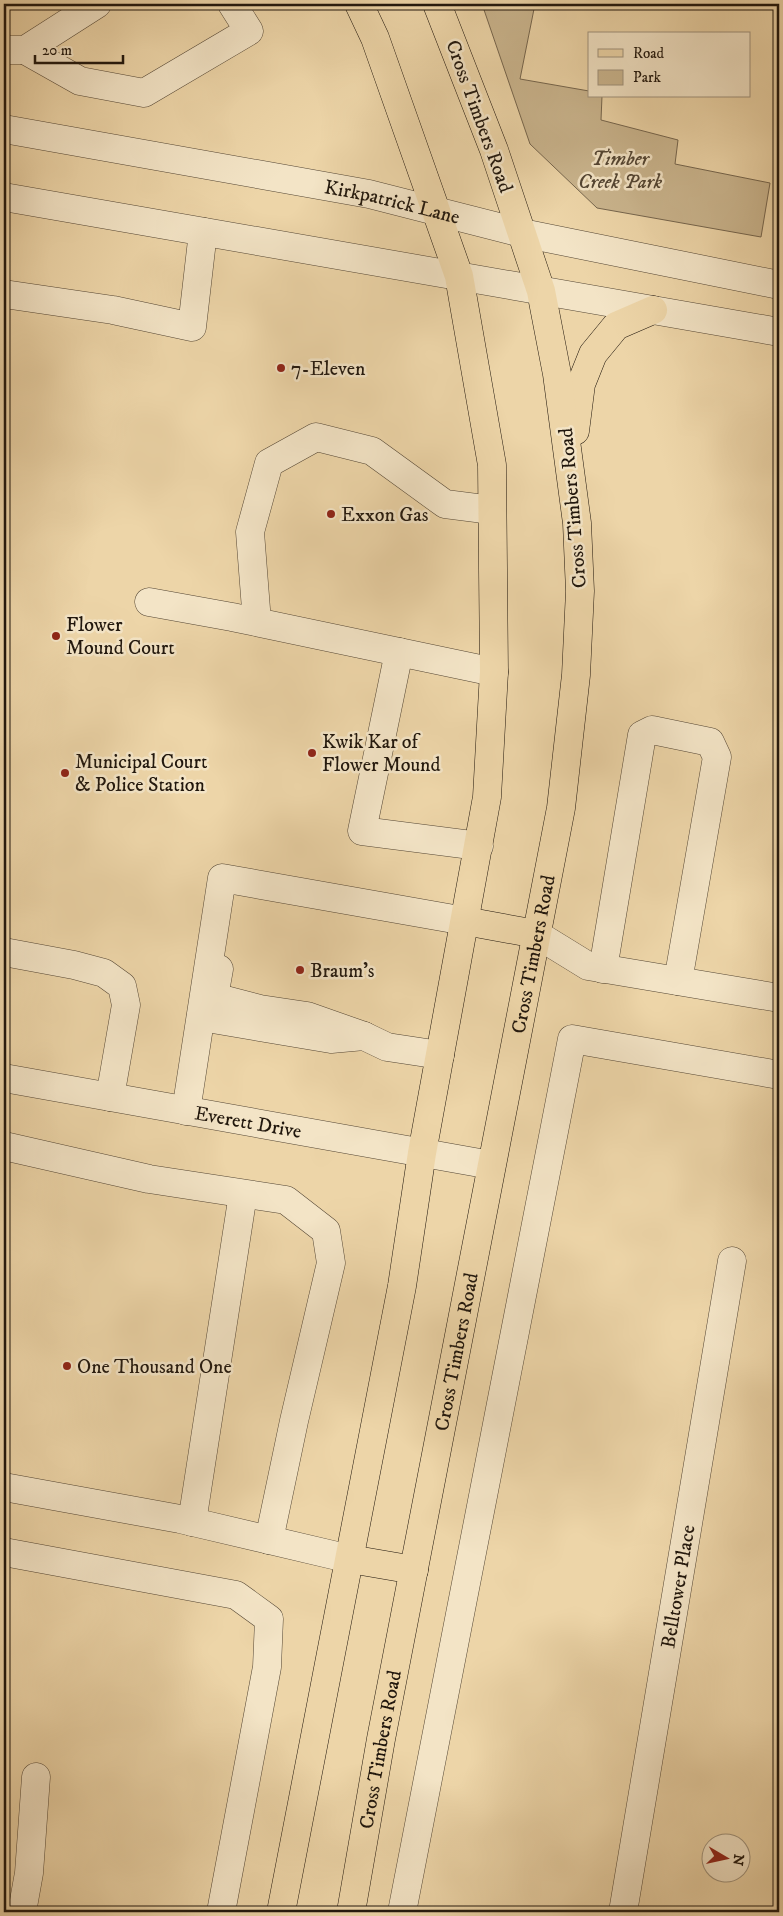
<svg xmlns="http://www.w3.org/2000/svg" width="783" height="1916" font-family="'IM FELL DW Pica',serif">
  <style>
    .green { fill: #cab58e; stroke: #76664e }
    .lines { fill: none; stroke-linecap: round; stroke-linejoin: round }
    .minor-casing { stroke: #544634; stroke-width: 29 }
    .major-casing { stroke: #21170d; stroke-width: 29 }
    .minor { stroke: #f3e4c6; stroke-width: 28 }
    .major { stroke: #edd5a8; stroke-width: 28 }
    .poi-dot { fill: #8f2418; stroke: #f3e4c6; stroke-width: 2 }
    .labels { text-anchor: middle; stroke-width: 5; stroke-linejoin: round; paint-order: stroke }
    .street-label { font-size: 20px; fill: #21170d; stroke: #f3e4c6 }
    .park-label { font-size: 20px; font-style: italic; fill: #544634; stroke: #f3e4c6 }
    .poi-label { font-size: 20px; fill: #21170d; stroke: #f3e4c6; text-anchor: start }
  </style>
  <rect width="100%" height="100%" fill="#edd5a8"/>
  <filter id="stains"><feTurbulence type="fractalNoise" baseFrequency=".004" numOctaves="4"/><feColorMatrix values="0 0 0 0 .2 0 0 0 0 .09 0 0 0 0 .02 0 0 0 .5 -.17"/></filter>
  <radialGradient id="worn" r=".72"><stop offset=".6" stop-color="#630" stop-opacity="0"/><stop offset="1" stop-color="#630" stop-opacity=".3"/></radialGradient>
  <path class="green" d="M482,4H535L520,79L589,91V96H602L601,120L678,140L675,164L770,183L761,237L597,208L530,144Z"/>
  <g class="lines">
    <defs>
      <g id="minor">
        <path d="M4,50H25L97,4"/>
        <path d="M25,50L80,81L144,93L249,31L232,4"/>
        <path id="s1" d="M4,129L369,194L522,233L779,285"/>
        <path d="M4,197L779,332"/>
        <path d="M4,294L113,310L192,327L203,232"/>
        <path d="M149,602L232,617L494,672"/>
        <path d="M257,622L250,532L269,463L316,437L372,451L445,504L492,510"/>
        <path d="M399,652L362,831L479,846"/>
        <path d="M536,934L588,966L779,998"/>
        <path d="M4,952L74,965L104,973L122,986L126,1005L110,1097"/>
        <path d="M219,969L214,997L260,1009L307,1016L364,1036"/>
        <path d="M603,969L642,735L652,730L710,742L717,757L678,981"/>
        <path d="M201,1017L331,1039L364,1036L387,1047L440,1055"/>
        <path id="s2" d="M4,1078L491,1165"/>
        <path d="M186,1111L222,878L465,921"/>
        <path d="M4,1146L149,1179L286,1200L326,1231L331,1263L294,1421L269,1540"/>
        <path d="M4,1487L180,1519L350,1559"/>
        <path d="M192,1522L243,1194"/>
        <path d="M4,1552L236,1595L269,1619L267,1667L221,1912"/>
        <path d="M22,1912L29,1873L36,1777"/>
        <path d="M402,1912L572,1039L779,1075"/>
        <path id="s3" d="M623,1912L732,1261"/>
      </g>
      <g id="major">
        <path d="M575,431L581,384L593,354L616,326L653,310"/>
        <path d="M465,921L536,934"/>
        <path d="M350,1559L414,1570"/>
        <path d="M281,1912L402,1286L422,1153L487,797L494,672L492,465L459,276L375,38L359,4"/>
        <path id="s4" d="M351,1912L381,1739L561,808L576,675L580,591L577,523L557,374L541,291L494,150L437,4"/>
      </g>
    </defs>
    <use href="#minor" class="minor-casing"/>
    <use href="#major" class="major-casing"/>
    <use href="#minor" class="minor"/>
    <use href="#major" class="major"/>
  </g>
  <g class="poi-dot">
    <circle cx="281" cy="368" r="5"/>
    <circle cx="331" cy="514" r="5"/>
    <circle cx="56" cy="636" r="5"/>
    <circle cx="312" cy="753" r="5"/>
    <circle cx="65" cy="773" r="5"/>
    <circle cx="300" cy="970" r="5"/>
    <circle cx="67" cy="1366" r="5"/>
  </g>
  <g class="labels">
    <g class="street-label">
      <text transform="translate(480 116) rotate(70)" y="7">Cross Timbers Road</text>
      <text dy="7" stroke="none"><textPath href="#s1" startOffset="395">Kirkpatrick Lane</textPath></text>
      <text transform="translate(572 508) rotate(-95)" y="7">Cross Timbers Road</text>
      <text dy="7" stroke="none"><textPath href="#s4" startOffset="975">Cross Timbers Road</textPath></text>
      <text dy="7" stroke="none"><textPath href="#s2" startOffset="248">Everett Drive</textPath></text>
      <text dy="7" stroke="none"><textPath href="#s4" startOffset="570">Cross Timbers Road</textPath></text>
      <text dy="7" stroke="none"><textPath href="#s3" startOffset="330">Belltower Place</textPath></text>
      <text dy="7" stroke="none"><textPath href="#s4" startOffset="165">Cross Timbers Road</textPath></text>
    </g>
    <g class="park-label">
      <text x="620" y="165">Timber<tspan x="620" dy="23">Creek Park</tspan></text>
    </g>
    <g class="poi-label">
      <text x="291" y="375">7-Eleven</text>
      <text x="341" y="521">Exxon Gas</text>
      <text x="66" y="631">Flower<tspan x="66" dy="23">Mound Court</tspan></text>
      <text x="322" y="748">Kwik Kar of<tspan x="322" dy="23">Flower Mound</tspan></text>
      <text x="75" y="768">Municipal Court<tspan x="75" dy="23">&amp; Police Station</tspan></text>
      <text x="310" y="977">Braum's</text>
      <text x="77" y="1373">One Thousand One</text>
    </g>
  </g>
  <rect width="783" height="1916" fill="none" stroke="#edd5a8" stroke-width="20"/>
  <rect x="5" y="5" width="773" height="1906" fill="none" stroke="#21170d" stroke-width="2.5"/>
  <rect x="10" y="10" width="763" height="1896" fill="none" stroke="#21170d"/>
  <rect x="588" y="32" width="162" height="65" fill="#f3e4c6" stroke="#9f927c"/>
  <rect x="598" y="49" width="25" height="8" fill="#edd5a8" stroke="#9f927c"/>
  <text x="633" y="58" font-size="15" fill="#21170d">Road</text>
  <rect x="598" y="70" width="25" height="15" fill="#cab58e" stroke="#9f927c"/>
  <text x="633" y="82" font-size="15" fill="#21170d">Park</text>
  <g transform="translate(726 1858) rotate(99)"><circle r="24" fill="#f3e4c6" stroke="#9f927c"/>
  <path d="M0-4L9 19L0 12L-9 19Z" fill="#8f2418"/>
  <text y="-8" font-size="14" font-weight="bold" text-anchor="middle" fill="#21170d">N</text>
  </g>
  <path d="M35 55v8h88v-8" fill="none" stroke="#21170d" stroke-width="2.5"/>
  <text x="42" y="55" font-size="15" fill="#21170d" stroke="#f3e4c6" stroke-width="4" paint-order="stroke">20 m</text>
  <rect width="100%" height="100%" filter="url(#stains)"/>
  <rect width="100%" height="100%" fill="url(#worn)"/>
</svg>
